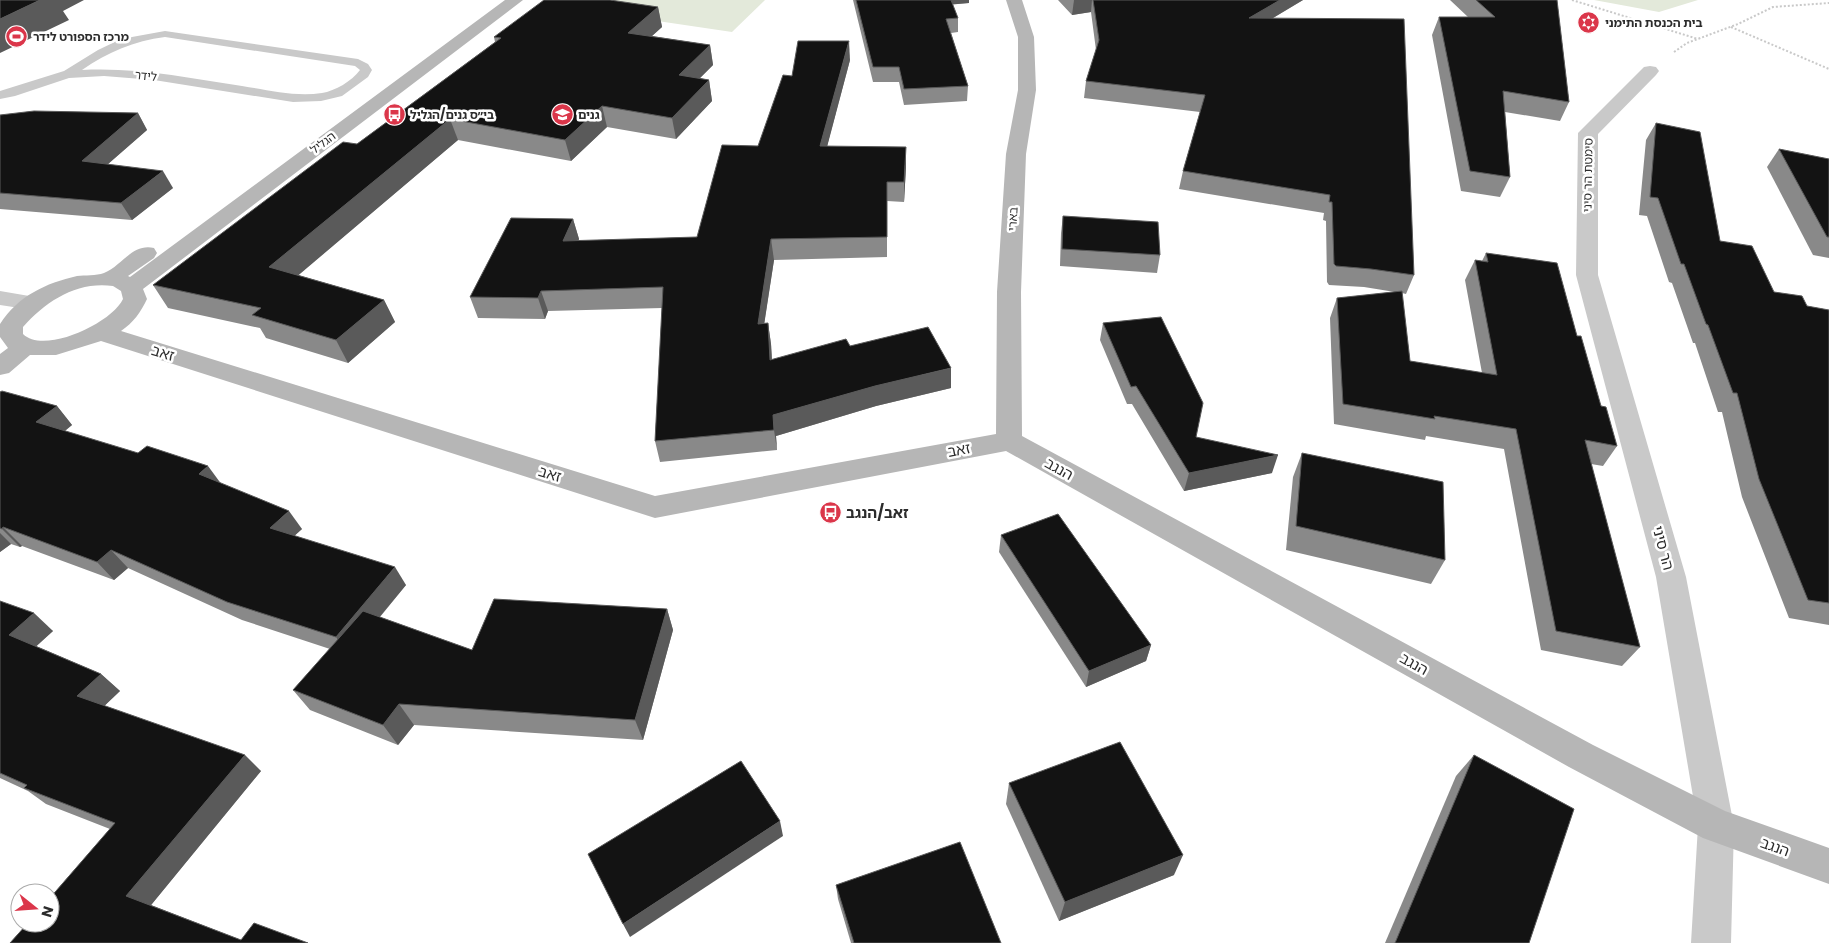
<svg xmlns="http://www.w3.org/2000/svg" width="1829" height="943" font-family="Poppins,'Noto Sans Hebrew',sans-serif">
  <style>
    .green { fill: #e3e9da }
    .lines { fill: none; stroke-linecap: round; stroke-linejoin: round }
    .path { stroke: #c9c9c9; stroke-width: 2; stroke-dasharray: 2 2; stroke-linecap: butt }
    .lane { fill: #c9c9c9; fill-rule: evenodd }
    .street { fill: #c9c9c9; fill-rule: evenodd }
    .secondary { fill: #b6b6b6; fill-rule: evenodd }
    .wall { fill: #898989 }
    .shaded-wall { fill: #5a5a5a }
    .building { fill: #131313; stroke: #5a5a5a }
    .labels { text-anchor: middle; stroke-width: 5; stroke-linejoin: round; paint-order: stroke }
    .far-poi-label { font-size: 12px; font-weight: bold; fill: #2c2c2c; stroke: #fff; text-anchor: start }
    .far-street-label { font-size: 12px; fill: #2c2c2c; stroke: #fff }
    .street-label { font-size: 15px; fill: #2c2c2c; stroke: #fff }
    .poi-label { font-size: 15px; font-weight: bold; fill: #2c2c2c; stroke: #fff; text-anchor: start }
  </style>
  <rect width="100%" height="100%" fill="#fff"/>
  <g class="green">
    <path d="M563,0H765L732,32L556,6Z"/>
    <path d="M1594,0H1698L1659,12Z"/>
  </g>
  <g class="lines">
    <g class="path">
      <path d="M1572,0L1698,39"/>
      <path d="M1731,27L1829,69"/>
      <path d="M1674,52L1687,43L1738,24L1773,7L1829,3"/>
    </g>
    <path class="lane" d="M165,31L358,59L368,64L372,70L368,77L342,96L321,101L293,102L154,80L104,76L69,78L15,96L0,99V91L64,71L98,50L121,39ZM165,37L355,66L360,70C352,81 335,91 322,93C295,97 268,90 242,86C189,78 136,67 82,70C108,52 134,41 165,37Z"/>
    <g class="street">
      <path d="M1650,66L1656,67L1659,71L1656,75L1598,134V275L1686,577L1734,826L1731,943H1691L1698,826L1656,577L1576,275L1578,133L1644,67Z"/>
      <path d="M0,291L41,298L45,303L41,308L33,310L0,305Z"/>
    </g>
    <path class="secondary" d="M505,0H523L143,289L147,299C141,312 133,323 121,331L655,496L996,434L997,292L1006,154L1018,90V37L1006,0H1022L1034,37L1036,90L1026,154L1021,292L1022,436L1593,745L1725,811L1829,848V884L1703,838L1569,767L1006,451L655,518L101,341L56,355H30L9,373L0,375V354L8,348L0,337V324C18,296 46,283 77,276C85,275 96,276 104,273C122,266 132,243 154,248L157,253L154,258L128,276L130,277ZM113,286L121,291L123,299C112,323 44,355 23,334V327C46,301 77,281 113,286Z"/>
  </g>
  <g class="wall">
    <path d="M853,0H969V3L952,4L958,18V32L951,33L968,86L967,101L904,105L899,82H873Z"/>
    <path d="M1058,0H1303L1273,18L1414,275L1406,294L1402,293L1410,361L1482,373L1465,280L1475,260L1482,261L1486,253L1577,336L1601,406L1617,446L1603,466L1591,464L1640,647L1622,666L1541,650L1504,449L1426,436L1425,440L1334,424L1330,318L1337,298L1395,292L1364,287L1329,285L1327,282L1326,221L1323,220L1324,213L1179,189L1183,171L1200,112L1084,98L1086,81L1096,50L1091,12L1072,15Z"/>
    <path d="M1450,0H1557L1569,102L1560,121L1505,112L1510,177L1500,197L1461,191L1432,35L1439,17H1468Z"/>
    <path d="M658,7L662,27L652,36L710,45L713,65L700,78L709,80L712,101L676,139L607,127L571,161L458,140L298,275L384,300L395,322L348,363L266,338L260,328L168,308L153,285L357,144L495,42L494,37Z"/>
    <path d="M850,60L827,146L906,167L904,202L887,201V257L774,260L764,324L768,323L771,344L772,360L850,346L951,388L876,406L776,436L777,450L660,462L655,441L662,308L548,311L545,319L478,318L470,297L573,219L579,239L578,241L697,237L758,146L792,76Z"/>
    <path d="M138,113L147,130L108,164L173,188L132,220L0,209V115Z"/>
    <path d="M1656,123L1720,241L1774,292L1807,306L1829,310V625L1789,618L1742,497L1722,412H1718L1695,343H1693L1672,283L1669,282L1647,216L1639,215L1646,140Z"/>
    <path d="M1779,149L1829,159V258L1813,255L1767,167Z"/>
    <path d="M1063,216L1160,255L1157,273L1060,266L1061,233Z"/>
    <path d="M1103,323L1196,437L1272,473L1184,491L1132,404H1127L1100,340Z"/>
    <path d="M0,392L57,406L72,425L65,431L220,483L302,529L294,536L406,585L380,617L472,650L667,609L673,630L643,740L414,725L398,745L310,710L293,690L330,649L242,620L128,568L114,580L22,546L20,547L11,544L0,552Z"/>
    <path d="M1302,453L1445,560L1431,584L1286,550L1293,477Z"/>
    <path d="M1001,535L1151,645L1146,661L1086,687L999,552Z"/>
    <path d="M0,601L53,631L36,646L101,674L120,691L104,706L261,771L151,905L241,940L308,943H10L110,829L46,804L28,791L0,778Z"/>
    <path d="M1474,755L1529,943H1385L1456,776Z"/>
    <path d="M1009,783L1174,875L1059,921L1006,804Z"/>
    <path d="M836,885L1001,943H851L838,899Z"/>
  </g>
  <g class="shaded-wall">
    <path d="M40,0H84L63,11L69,20L0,53V19Z"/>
    <path d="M947,0H969V3L947,5Z"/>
    <path d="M1074,0H1092L1091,12L1072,15Z"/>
    <path d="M1280,0H1303L1246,34L1249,18Z"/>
    <path d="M658,7L662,27L633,53L628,33Z"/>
    <path d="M849,41L850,60L822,166L820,146Z"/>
    <path d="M710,45L713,65L682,96L679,75Z"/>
    <path d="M709,80L712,101L676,139L672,118Z"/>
    <path d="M602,106L607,127L571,161L565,140Z"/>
    <path d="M138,113L147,130L92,178L82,161Z"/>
    <path d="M450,119L458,140L281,290L269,267Z"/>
    <path d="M906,147V167L904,202V182Z"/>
    <path d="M163,171L173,188L132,220L121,203Z"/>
    <path d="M573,219L579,239L569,261L563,241Z"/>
    <path d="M771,239L774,260L761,345L758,324Z"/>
    <path d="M541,291L548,311L545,319L538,298Z"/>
    <path d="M384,300L395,322L348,363L336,340Z"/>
    <path d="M768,323L771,344L773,381L770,360Z"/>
    <path d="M951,368V388L876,406L776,436L777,450L774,430L773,415L875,386Z"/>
    <path d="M57,406L72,425L52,441L36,422Z"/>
    <path d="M1278,455L1272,473L1184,491L1189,473Z"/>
    <path d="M208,466L222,485L199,474Z"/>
    <path d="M289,511L302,529L282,547L270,528Z"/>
    <path d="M3,527L22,546L20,547L2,529Z"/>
    <path d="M0,533L11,544L0,552Z"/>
    <path d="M111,550L128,568L114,580L97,562Z"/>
    <path d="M395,567L406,585L348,655L336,637Z"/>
    <path d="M667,609L673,630L643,740L635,720Z"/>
    <path d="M34,613L53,631L29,653L9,635Z"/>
    <path d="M1151,645L1146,661L1086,687L1089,671Z"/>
    <path d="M101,674L120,691L97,713L77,696Z"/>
    <path d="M399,704L414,725L398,745L383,725Z"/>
    <path d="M245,755L261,771L147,910L126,896Z"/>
    <path d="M780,821L783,836L630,937L623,924Z"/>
    <path d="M1183,855L1174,875L1059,921L1065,902Z"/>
  </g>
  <g class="building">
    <path d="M0,0H40L0,19Z"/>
    <path d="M544,0H610L658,7L628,33L710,45L679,75L709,80L672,118L602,106L565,140L450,119L269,267L384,300L336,340L252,315L261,308L153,285L343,142L357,144L501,38L494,37Z"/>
    <path d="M856,0H951L958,18L946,19L968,86L904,89L899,67H873Z"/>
    <path d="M1093,0H1280L1249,18L1404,19L1414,275L1371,269L1336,266L1334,264L1332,202H1329L1330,195L1183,171L1205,95L1086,81L1099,40Z"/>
    <path d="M1476,0H1557L1569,102L1503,91L1510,177L1470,171L1439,17H1495Z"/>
    <path d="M798,41H849L820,146L906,147L904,182H887V237L771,239L758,324L768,323L770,360L846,339L850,346L928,327L951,368L875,386L773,415L774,430L655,441L663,287L541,291L538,298L470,297L511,218L573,219L563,241L697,237L722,145L758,146L783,75L792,76Z"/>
    <path d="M34,111L138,113L82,161L163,171L121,203L0,193V115Z"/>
    <path d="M1656,123L1700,132L1720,241L1752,246L1774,292L1802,296L1807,306L1829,310V603L1808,600L1759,479L1737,393H1733L1708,325L1706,324L1684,264H1681L1658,198L1650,197Z"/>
    <path d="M1779,149L1829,159V237H1827Z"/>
    <path d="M1063,216L1158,222L1160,255L1062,249Z"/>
    <path d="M1486,253L1557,263L1577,336H1581L1601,406L1606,407L1617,446L1585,440L1640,647L1556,631L1516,429L1434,416L1435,419L1343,404L1337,298L1402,291L1410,361L1497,375L1475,260L1488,262Z"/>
    <path d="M1161,317L1203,403L1196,437L1278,455L1189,473L1136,386L1131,387L1103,323Z"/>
    <path d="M2,391L57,406L36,422L138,453L147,446L208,466L199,474L289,511L270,528L395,567L336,637L227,602L111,550L97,562L3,527L2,529L0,528V392Z"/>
    <path d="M1302,453L1443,482L1445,560L1296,526Z"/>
    <path d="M1058,514L1151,645L1089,671L1001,535Z"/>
    <path d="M494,599L667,609L635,720L399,704L383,725L293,690L363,611L472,650Z"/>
    <path d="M0,601L34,613L9,635L101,674L77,696L245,755L126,896L241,940L254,923L308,943H10L28,923H50V898L115,823L24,788L27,785L0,773Z"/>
    <path d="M1120,742L1183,855L1065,902L1009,783Z"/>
    <path d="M1474,755L1574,809L1529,943H1395Z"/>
    <path d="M741,761L780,821L623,924L588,854Z"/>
    <path d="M960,842L1001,943H854L836,885Z"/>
  </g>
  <defs>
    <symbol id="synagogue-disc" viewBox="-11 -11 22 22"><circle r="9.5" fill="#db364a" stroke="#fff"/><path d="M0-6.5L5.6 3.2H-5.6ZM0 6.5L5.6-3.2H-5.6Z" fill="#fff"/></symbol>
    <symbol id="stadium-disc" viewBox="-11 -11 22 22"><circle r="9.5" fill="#db364a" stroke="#fff"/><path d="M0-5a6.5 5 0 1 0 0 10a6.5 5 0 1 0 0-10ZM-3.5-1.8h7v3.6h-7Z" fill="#fff"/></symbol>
    <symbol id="bus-disc" viewBox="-11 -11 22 22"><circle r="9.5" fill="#db364a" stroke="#fff"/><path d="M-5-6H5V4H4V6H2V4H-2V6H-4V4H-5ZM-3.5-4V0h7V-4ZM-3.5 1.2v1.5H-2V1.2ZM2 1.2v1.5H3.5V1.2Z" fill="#fff"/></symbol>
    <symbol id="school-disc" viewBox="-11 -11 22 22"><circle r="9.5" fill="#db364a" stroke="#fff"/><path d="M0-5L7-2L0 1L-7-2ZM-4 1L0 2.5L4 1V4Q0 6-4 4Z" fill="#fff"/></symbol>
  </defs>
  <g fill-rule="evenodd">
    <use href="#synagogue-disc" x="1576" y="10" width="25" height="25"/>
    <use href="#stadium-disc" x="4" y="24" width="25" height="25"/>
    <use href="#bus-disc" x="382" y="102" width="25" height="25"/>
    <use href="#school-disc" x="550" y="102" width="25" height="25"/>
    <use href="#bus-disc" x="818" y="500" width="25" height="25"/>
  </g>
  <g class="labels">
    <g class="far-poi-label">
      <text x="1605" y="27">בית הכנסת התימני</text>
      <text x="33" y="41">מרכז הספורט לידר</text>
      <text x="410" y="119">בי״ס גנים/הגליל</text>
      <text x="578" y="119">גנים</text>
    </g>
    <g class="far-street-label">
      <text transform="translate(146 76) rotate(6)" y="4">לידר</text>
      <text transform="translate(323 143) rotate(-37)" y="4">הגליל</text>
      <text transform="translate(1588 175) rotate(-89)" y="4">סימטת הר סיני</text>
      <text transform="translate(1013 219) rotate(-87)" y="4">בארי</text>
    </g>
    <g class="street-label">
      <text transform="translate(163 353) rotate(17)" y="5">זאב</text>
      <text transform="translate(959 450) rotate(-11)" y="5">זאב</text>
      <text transform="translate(1059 469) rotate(29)" y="5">הנגב</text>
      <text transform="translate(550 474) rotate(17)" y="5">זאב</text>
      <text transform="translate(1663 548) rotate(75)" y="5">הר סיני</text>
      <text transform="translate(1414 664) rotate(29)" y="5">הנגב</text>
      <text transform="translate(1775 847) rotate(20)" y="5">הנגב</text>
    </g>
    <g class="poi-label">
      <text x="846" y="518">זאב/הנגב</text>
    </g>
  </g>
  <g transform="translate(35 908) rotate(107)"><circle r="24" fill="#ffffff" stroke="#ababab"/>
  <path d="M0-4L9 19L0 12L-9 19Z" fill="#db364a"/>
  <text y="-8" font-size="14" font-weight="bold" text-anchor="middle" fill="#2c2c2c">N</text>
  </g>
</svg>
